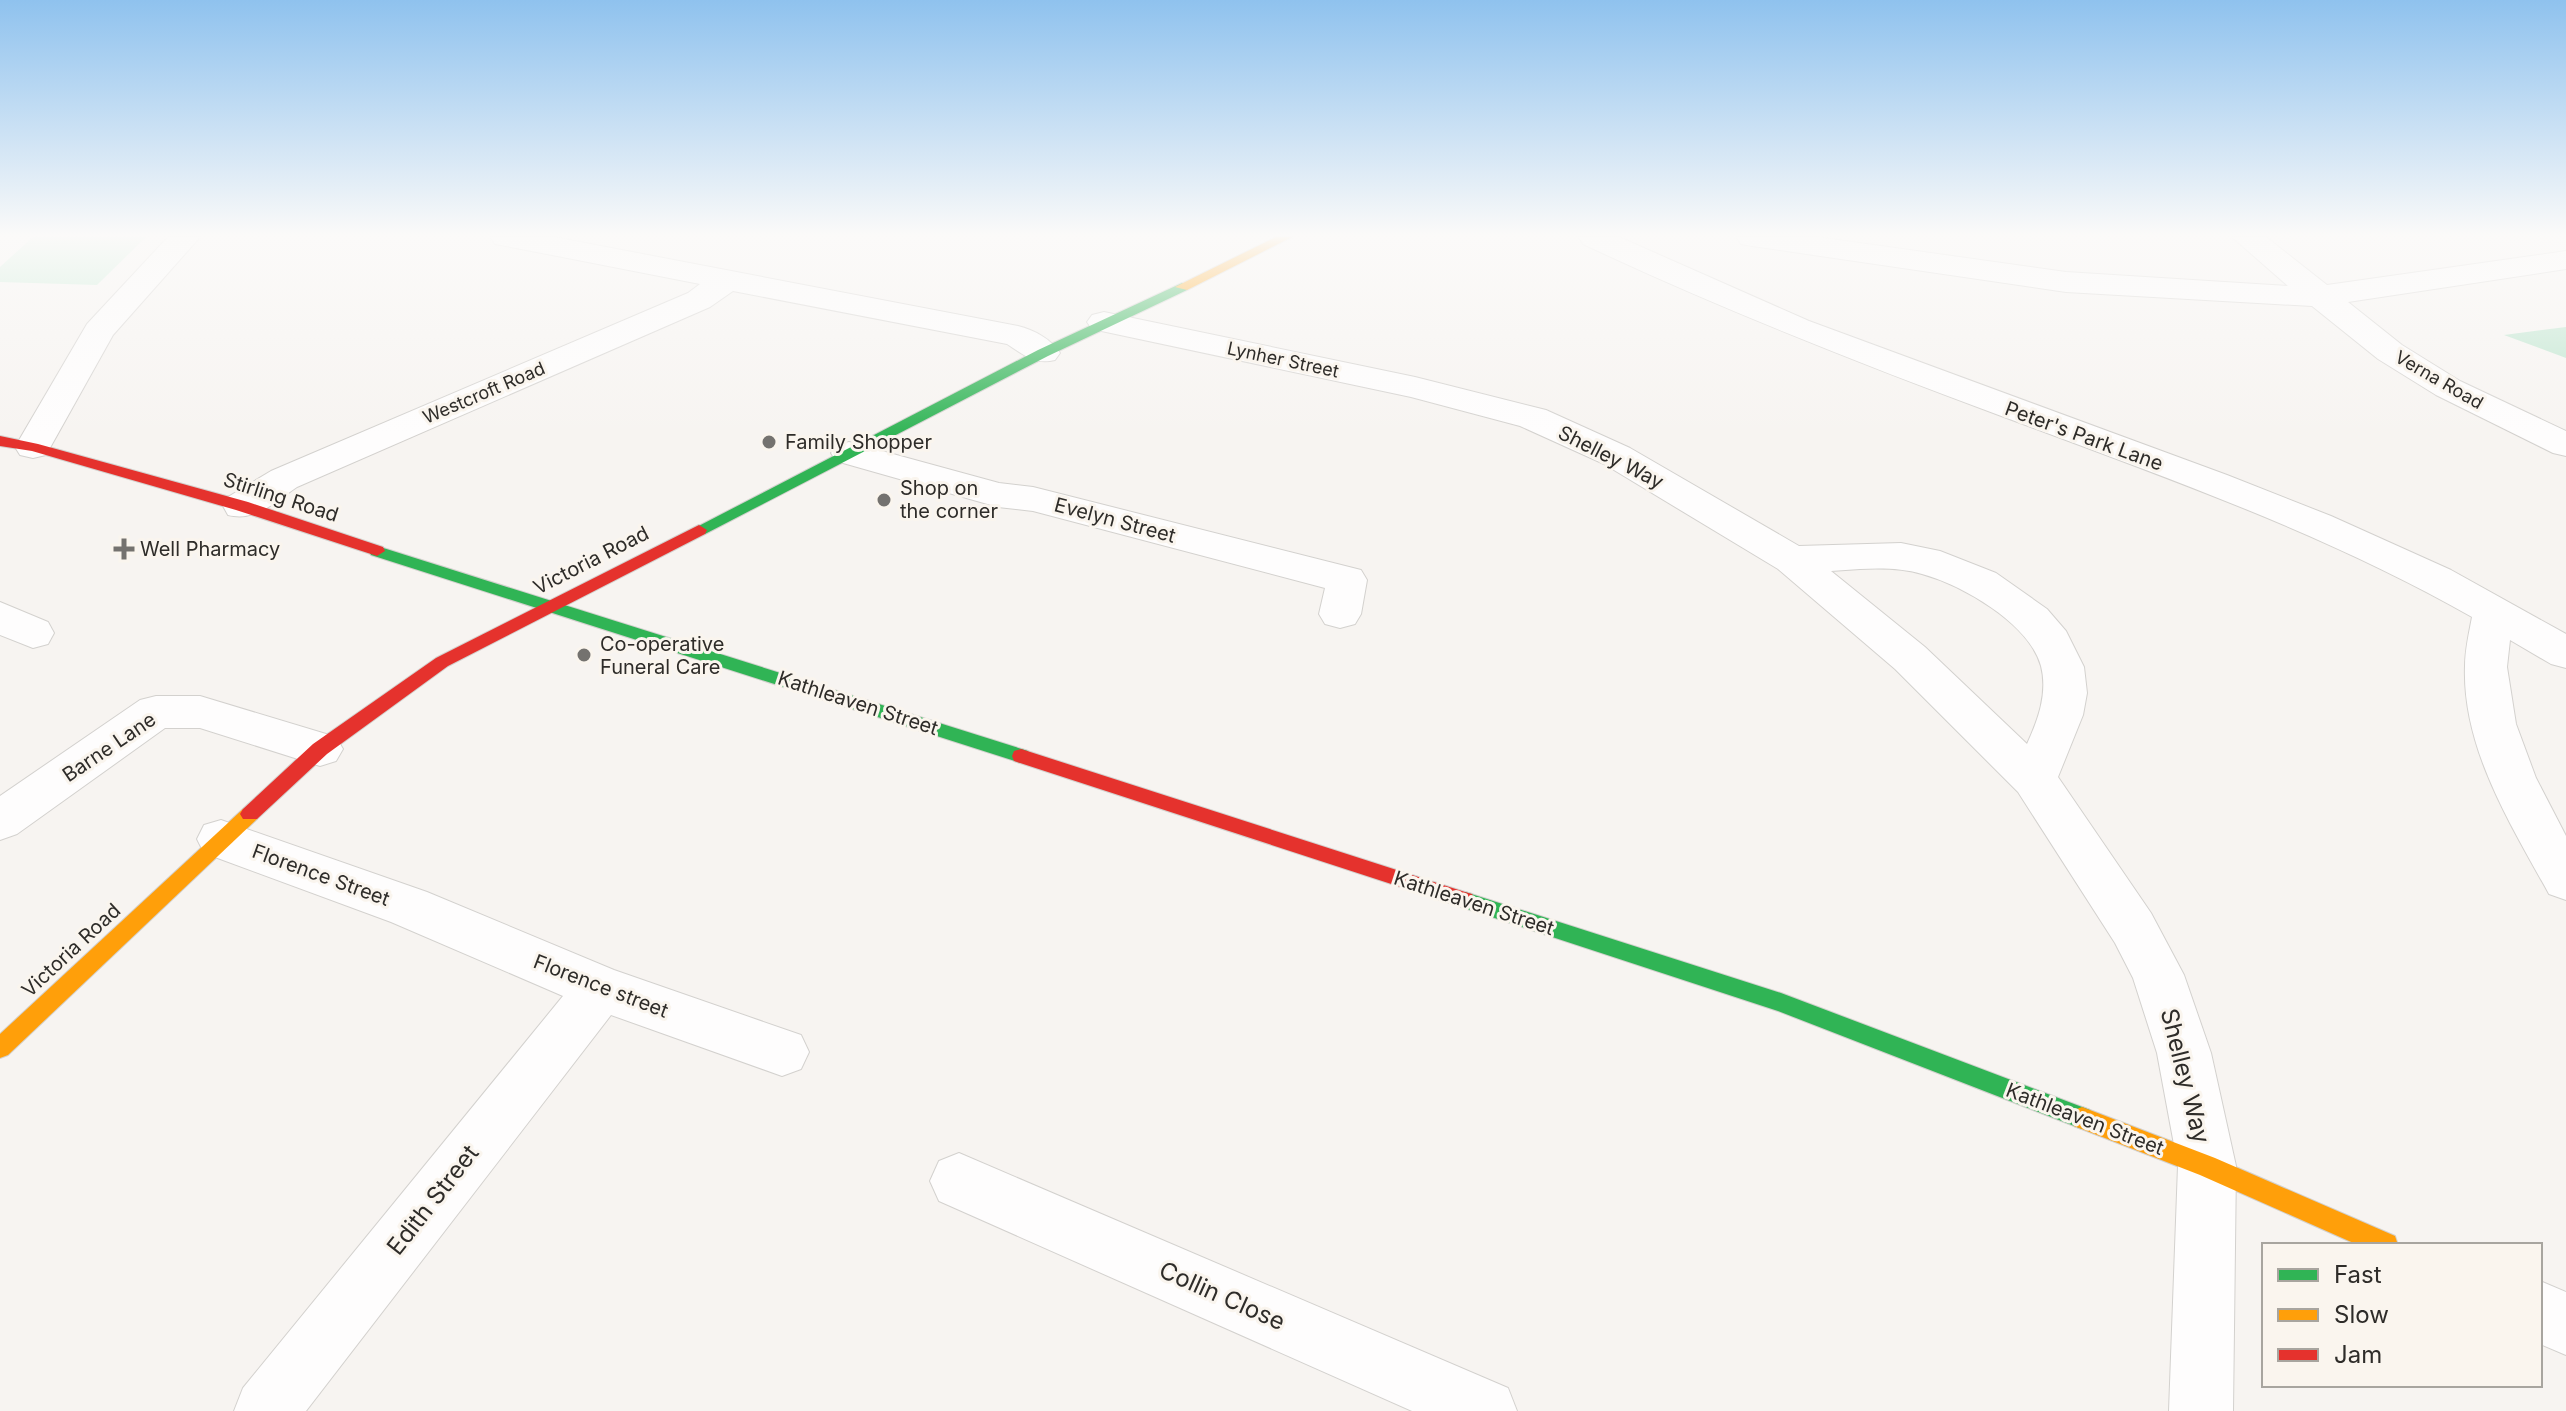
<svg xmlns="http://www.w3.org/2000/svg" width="2566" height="1411" font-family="Inter,sans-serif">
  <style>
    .green { fill: #c2ead2 }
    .forest { fill: #bde5ce }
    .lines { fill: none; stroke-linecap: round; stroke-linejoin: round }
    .street-casing { stroke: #d3d1ce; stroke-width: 2 }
    .fast-casing { stroke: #d3d1ce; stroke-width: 2 }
    .slow-casing { stroke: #d3d1ce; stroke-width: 2 }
    .jam-casing { stroke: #d3d1ce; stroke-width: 2 }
    .street { fill: #fefdfd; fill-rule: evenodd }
    .fast { fill: #30b455; fill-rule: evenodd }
    .slow { fill: #ff9f0a; fill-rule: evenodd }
    .jam { fill: #e5322d; fill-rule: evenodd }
    .poi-dot { fill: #74726f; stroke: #faf5ee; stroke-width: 3 }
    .labels { text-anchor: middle; stroke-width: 6; stroke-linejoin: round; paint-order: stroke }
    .far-street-label { font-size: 18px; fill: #2e2c29; stroke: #faf5ee }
    .street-label { font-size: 20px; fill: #2e2c29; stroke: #faf5ee }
    .poi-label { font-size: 20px; fill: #2e2c29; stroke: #faf5ee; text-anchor: start }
    .near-street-label { font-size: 24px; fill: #2e2c29; stroke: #faf5ee }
  </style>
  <rect width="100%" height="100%" fill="#f7f4f1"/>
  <path class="green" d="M33,237H146L97,285L0,282V267Z"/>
  <path class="forest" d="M2566,327V358L2504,335Z"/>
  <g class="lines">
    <defs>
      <g id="street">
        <path d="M168,237H200L113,335L46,455L33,458L20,455L15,447L87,324Z"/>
        <path d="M491,237H554L1018,326C1034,330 1051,339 1060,353L1055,360C1035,365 1024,355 1007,344L733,291L710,307L297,487C275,502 256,522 228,515L223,506L228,497L271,471L688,293L700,284L506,246L495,244Z"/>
        <path d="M1579,237H1619L1809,321L2227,475L2331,516L2451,570L2566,634V668L2551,664L2510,640L2507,667L2516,724L2536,778L2566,836V900L2549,894C2511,825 2462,748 2465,666C2465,650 2469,633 2472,617C2325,533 2162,476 2004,417C1861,364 1721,309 1583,244Z"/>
        <path d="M1737,237H1817L2066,272L2288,286L2232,237H2266L2327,285L2566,251V269L2348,302L2402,345L2460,381L2566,431V456L2553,453L2436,395L2378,359L2312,306L2066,292L1752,246L1741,244Z"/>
        <path d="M1104,312L1415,377L1546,410L1630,448L1799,546L1901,543L1940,551L1996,573L2047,609L2066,631L2084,667L2087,693L2083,715L2058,777L2151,913L2184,975L2211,1053L2236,1166L2233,1411H2169L2178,1166L2157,1053L2133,978L2115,943L2018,792L1895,669L1778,569L1604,464L1520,426L1411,397L1092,329L1087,322L1092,315ZM1860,569C1881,568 1902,568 1922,574C1962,585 2029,623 2041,666C2048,693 2038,720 2027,744L1925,647L1831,571Z"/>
        <path d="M849,442L999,483L1033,487L1361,570L1367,580L1361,614L1355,624L1340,628L1325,624L1319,614L1325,588L1033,511L998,507L836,461L831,453L836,445Z"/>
        <path d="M0,602L48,622L54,633L48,644L33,648L0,635Z"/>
        <path d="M156,696H200L336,737L343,749L336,761L320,766L200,728H165L17,834L0,840V796L140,700Z"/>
        <path d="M221,820L427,892L614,970L801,1035L809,1052L801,1069L782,1076L611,1015L306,1411H234L243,1388L563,996L391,922L204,853L197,839L204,825Z"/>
        <path d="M959,1153L1508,1388L1517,1411H1412L939,1201L930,1181L939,1161Z"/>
        <path d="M2540,1281L2566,1292V1355L2540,1344Z"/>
      </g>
      <g id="fast">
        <path d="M1182,283L1189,287L1187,290L1048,356L705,534H693L691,530L1038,350Z"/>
        <path d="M377,546L1028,751L1030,756L1028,761L1021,763L371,555L369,551Z"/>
        <path d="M1465,892L1781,993L2090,1110L2093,1118L2090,1126L2082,1129L1778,1011L1458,906L1455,900L1458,894Z"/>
      </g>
      <g id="slow">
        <path d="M1276,237H1292L1187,290L1175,287Z"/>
        <path d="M250,806L257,809L260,814L257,819L8,1055L0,1058V1034L243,809Z"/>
        <path d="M2082,1107L2215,1158L2395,1236L2398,1245H2358L2200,1175L2074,1126L2071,1118L2074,1110Z"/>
      </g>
      <g id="jam">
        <path d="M0,436L38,444L248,502L383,547L385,551L377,556L236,510L32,451L0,446Z"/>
        <path d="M699,525L707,530L705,534L448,666L327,754L257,819H243L240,814L243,809L313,744L436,658Z"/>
        <path d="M1021,749L1465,892L1472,894L1475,900L1472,906L1465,908L1014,761L1012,756L1014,751Z"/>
      </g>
    </defs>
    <use href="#street" class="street-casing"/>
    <use href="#fast" class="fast-casing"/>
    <use href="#slow" class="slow-casing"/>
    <use href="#jam" class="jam-casing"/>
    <use href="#street" class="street"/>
    <use href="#fast" class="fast"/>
    <use href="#slow" class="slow"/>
    <use href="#jam" class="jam"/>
  </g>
  <linearGradient id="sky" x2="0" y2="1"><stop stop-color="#8fc2ee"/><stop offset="0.54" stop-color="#fbfaf9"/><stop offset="1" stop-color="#fbfaf9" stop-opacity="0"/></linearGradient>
  <rect width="2566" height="435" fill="url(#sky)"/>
  <g class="poi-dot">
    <circle cx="769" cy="442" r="8"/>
    <circle cx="884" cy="500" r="8"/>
    <path d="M120 537h8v8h8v8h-8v8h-8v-8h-8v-8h8z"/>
    <circle cx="584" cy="655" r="8"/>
  </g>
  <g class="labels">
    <g class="far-street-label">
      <text transform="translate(1283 360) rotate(12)" y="6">Lynher Street</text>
      <text transform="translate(2439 380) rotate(30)" y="6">Verna Road</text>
      <text transform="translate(484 393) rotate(-23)" y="6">Westcroft Road</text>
    </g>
    <g class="street-label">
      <text transform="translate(2084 436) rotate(20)" y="7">Peter's Park Lane</text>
      <text transform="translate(1611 457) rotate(27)" y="7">Shelley Way</text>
      <text transform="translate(281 497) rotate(18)" y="7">Stirling Road</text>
      <text transform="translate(1115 520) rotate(15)" y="7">Evelyn Street</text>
      <text transform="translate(591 560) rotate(-27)" y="7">Victoria Road</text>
      <text transform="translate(858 703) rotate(18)" y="7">Kathleaven Street</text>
      <text transform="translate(109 747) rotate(-34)" y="7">Barne Lane</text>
      <text transform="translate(321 875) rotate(20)" y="7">Florence Street</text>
      <text transform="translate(1474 903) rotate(18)" y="7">Kathleaven Street</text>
      <text transform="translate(71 950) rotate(-43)" y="7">Victoria Road</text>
      <text transform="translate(601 986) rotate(21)" y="7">Florence street</text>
      <text transform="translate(2085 1119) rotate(21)" y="7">Kathleaven Street</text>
    </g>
    <g class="poi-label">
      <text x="785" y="449">Family Shopper</text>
      <text x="900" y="495">Shop on<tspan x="900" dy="23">the corner</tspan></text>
      <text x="140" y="556">Well Pharmacy</text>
      <text x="600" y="651">Co-operative<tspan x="600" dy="23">Funeral Care</tspan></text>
    </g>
    <g class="near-street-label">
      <text transform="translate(2185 1076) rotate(76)" y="8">Shelley Way</text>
      <text transform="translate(433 1200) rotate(-52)" y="8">Edith Street</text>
      <text transform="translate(1222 1296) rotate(24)" y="8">Collin Close</text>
    </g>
  </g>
  <rect x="2262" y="1243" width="280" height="144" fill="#faf5ee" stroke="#a8a59f" stroke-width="2"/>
  <rect x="2278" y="1269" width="40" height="12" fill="#30b455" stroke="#a8a59f" stroke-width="2"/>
  <text x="2334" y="1283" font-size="24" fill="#2e2c29">Fast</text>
  <rect x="2278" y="1309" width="40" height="12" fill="#ff9f0a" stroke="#a8a59f" stroke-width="2"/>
  <text x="2334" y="1323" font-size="24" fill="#2e2c29">Slow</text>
  <rect x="2278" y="1349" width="40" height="12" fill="#e5322d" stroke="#a8a59f" stroke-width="2"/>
  <text x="2334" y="1363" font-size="24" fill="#2e2c29">Jam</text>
</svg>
